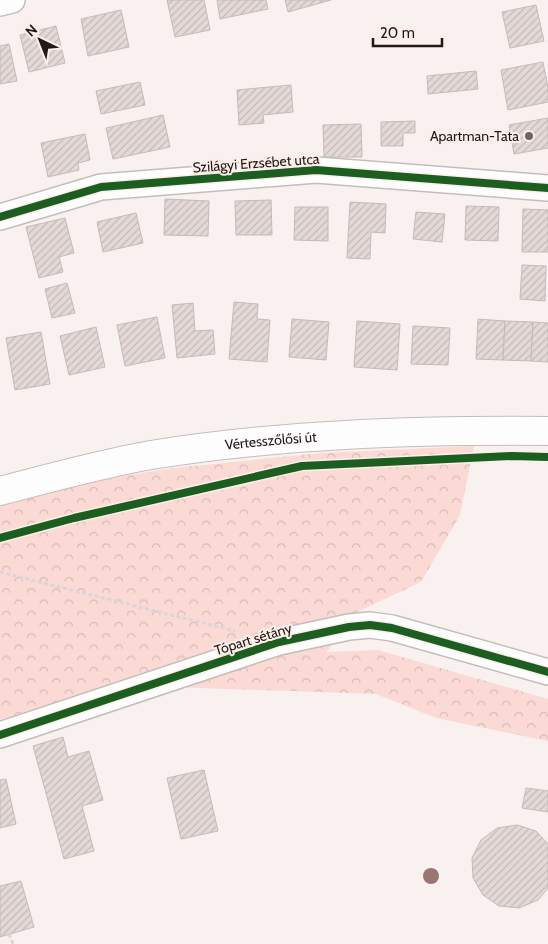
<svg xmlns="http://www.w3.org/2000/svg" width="548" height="944" font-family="Cabin,sans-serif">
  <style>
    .forest { fill: url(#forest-crowns) }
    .building { fill: url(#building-hatch); stroke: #c4bbb9 }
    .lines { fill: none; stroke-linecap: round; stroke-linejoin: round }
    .minor-casing { stroke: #c6bdbb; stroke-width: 28 }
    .major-casing { stroke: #c6bdbb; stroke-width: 30 }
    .path { stroke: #d9d6d6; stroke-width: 3; stroke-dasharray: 4 2.5; stroke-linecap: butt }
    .minor { stroke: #fefdfd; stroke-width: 25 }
    .major { stroke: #fefdfd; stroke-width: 28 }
    .cycleway-casing { stroke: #fceeeb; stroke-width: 11 }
    .cycleway { stroke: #1b5e20; stroke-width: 8 }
    .tree { fill: #9b7572 }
    .poi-dot { fill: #6e6462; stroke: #fceeeb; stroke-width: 2 }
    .labels { text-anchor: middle; stroke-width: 4; stroke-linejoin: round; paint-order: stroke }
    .poi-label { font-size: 14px; fill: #241816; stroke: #fceeeb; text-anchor: end }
    .street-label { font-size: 14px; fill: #241816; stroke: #fceeeb }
  </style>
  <defs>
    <pattern id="forest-crowns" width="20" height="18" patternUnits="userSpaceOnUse" patternTransform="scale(1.25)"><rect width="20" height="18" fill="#fbdad5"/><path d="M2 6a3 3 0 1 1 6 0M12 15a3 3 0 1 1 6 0" fill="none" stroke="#d7bab6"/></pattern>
    <pattern id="building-hatch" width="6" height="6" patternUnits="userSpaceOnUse" patternTransform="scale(1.25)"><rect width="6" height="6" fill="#e4d9d7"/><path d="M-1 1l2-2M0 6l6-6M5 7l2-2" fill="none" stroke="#c3bab8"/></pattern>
  </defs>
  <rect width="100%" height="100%" fill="#f8f1ef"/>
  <path class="forest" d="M474,446L460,515L421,582L353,614L327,652L378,650L548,699V741L436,718L376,694L112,685L0,720V505L32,494L97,480L174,468L321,453Z"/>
  <g class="building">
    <path d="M167,0H204L210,30L175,37Z"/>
    <path d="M217,0H266L268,9L220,19Z"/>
    <path d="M285,0H331L288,12Z"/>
    <path d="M536,5L544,41L510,48L502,12Z"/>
    <path d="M121,10L129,47L88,56L81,19Z"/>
    <path d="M56,26L65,63L29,72L20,35Z"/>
    <path d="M9,44L17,81L0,84V46Z"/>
    <path d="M543,62L548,88V102L508,110L501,70Z"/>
    <path d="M476,71L478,89L428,94L427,76Z"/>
    <path d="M140,82L145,105L101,114L96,91Z"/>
    <path d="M291,85L293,112L263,115L264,123L239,125L237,90Z"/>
    <path d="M163,115L170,147L113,159L106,128Z"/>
    <path d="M548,118V148L514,154L509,125Z"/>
    <path d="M415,121V133H403V146H381V122Z"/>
    <path d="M361,124L362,157H324L323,125Z"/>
    <path d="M85,134L90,160L78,163L79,170L48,177L41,143Z"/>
    <path d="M165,199L209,201L208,236L164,235Z"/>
    <path d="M271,200L272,235H236L235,201Z"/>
    <path d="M350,202L386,204L385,233L371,232L370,259L347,258Z"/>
    <path d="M466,206L499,207L498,241L465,240Z"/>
    <path d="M295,207H328V241L294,240Z"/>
    <path d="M523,209L548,210V252H522Z"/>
    <path d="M416,212L445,214L442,242L413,239Z"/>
    <path d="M136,213L143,243L103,252L97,222Z"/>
    <path d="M65,218L74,253L59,257L63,272L39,278L26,227Z"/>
    <path d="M522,265L546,266L545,301L520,299Z"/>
    <path d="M67,283L75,313L52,318L45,289Z"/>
    <path d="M234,302L258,304L257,319L270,320L267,362L229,359Z"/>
    <path d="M193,303L195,331L213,330L215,354L177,358L172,305Z"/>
    <path d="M157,317L165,358L125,366L117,325Z"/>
    <path d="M292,319L329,322L326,360L289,357Z"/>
    <path d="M478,319L505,321L503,360L476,359Z"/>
    <path d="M357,321L400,324L397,370L354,367Z"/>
    <path d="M505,321L533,322L531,361L503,360Z"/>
    <path d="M533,322L548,323V362L531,361Z"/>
    <path d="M413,326L450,328L448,365L411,364Z"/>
    <path d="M96,327L105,367L69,375L60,336Z"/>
    <path d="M41,332L50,384L15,390L6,338Z"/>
    <path d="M63,737L68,757L89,751L103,800L82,806L94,851L64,859L33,746Z"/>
    <path d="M204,770L218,831L181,839L167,778Z"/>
    <path d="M6,779L16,824L0,828V780Z"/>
    <path d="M526,788L548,791V812L522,808Z"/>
    <path d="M517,825L536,831L548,844V888L538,900L519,908L499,906L483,895L473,878L472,858L481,840L497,828Z"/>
    <path d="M21,881L34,927L0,937V886Z"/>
  </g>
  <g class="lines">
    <defs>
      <g id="minor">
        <path d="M0,3L12,0"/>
        <path d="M0,217L101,187L316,170L548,188"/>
        <path d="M0,735L279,642L349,627L370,625L392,628L548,672"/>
      </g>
      <g id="major">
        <path id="s1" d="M0,491C50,478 100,464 151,455C282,434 416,430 548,431"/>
      </g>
    </defs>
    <use href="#minor" class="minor-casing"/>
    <use href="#major" class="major-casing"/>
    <g class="path">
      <path d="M0,572L235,631"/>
      <path d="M9,934L13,944"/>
    </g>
    <use href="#minor" class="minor"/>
    <use href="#major" class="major"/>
    <defs>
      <g id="cycleway">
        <path d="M0,217L101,187L316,170L548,188"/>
        <path d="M0,538L74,518L302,466L512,456L548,457"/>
        <path d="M0,735L279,642L349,627L370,625L392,628L548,672"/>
      </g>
    </defs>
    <use href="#cycleway" class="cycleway-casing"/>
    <use href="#cycleway" class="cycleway"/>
  </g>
  <circle class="tree" cx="431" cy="876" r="8"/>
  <circle class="poi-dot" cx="529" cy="136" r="5"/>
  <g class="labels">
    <g class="poi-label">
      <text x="519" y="141">Apartman-Tata</text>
    </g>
    <g class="street-label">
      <text transform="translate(256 163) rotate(-4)" y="5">Szilágyi Erzsébet utca</text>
      <text dy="5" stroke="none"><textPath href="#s1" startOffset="276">Vértesszőlősi út</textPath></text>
      <text transform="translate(253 639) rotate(-17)" y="5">Tópart sétány</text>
    </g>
  </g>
  <g transform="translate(40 40) rotate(317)" stroke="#fceeeb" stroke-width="4" paint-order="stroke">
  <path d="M0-4L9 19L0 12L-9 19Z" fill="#241816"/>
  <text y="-8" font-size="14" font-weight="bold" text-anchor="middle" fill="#241816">N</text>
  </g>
  <path d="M373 38v8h69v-8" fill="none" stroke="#241816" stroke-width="2.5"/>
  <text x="380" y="38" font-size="15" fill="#241816" stroke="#fceeeb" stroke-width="4" paint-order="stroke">20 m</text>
</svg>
